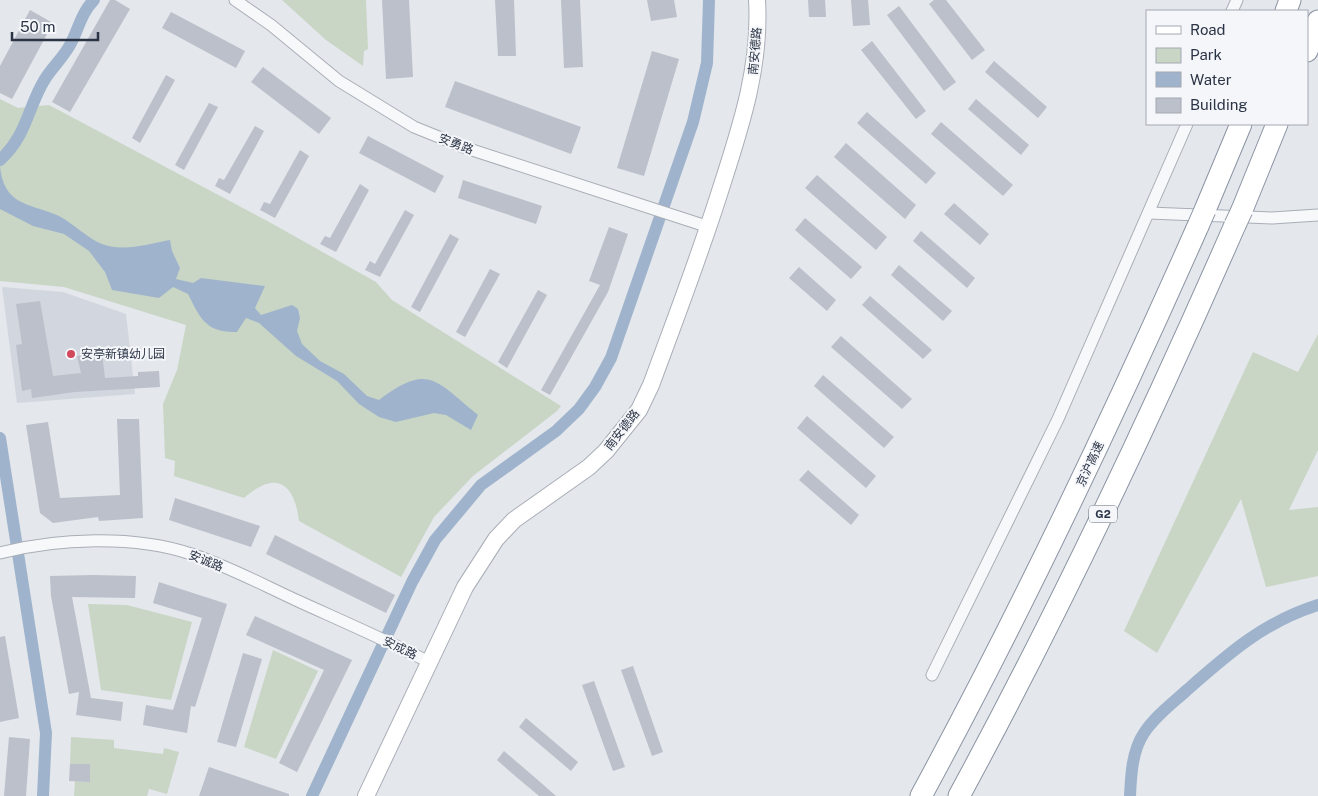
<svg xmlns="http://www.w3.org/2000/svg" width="1318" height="796" font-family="'Public Sans','Noto Sans SC',sans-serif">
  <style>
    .built { fill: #d2d6de }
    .green { fill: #c9d6c5 }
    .water { fill: #9fb4cc }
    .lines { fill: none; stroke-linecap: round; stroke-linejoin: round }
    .canal { stroke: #9fb4cc; stroke-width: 12 }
    .building { fill: #bbc0ca }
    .street-casing { stroke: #a9aeb7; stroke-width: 13 }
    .secondary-casing { stroke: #a9aeb7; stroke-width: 18 }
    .highway-casing { stroke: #8b94a3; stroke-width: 23 }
    .street { stroke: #f7f8fa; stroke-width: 11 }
    .secondary { stroke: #fff; stroke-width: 16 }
    .highway { stroke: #fff; stroke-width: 21 }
    .highway-bridge-casing { stroke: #8b94a3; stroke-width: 23; stroke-linecap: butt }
    .highway-bridge { stroke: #fff; stroke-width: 21 }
    .poi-dot { fill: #d1495b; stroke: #f4f6f9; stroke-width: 2 }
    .labels { text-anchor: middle; stroke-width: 4; stroke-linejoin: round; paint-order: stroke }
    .shield { fill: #f4f6f9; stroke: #676e7b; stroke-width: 1 }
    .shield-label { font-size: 11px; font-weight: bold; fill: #2b3445 }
    .street-label { font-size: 12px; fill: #2b3445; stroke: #f4f6f9 }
    .poi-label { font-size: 12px; fill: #2b3445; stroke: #f4f6f9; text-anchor: start }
  </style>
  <rect width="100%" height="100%" fill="#e4e7ec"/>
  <path class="built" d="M2,287L63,292L126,314L135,394L17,403Z"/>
  <g class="green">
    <path d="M282,0H366L368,49L364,51L363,66L326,40Z"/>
    <path d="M0,99L18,108L49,105L271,223L376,282L392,300L561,406L557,411L473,476L434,517L401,577L299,521C294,481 275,471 244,498L174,476L175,461L165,458L163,404L177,370L186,325L64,287L0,281Z"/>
    <path d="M1318,334V450L1289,510L1318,507V576L1266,587L1241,499L1157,653L1124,631L1253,352L1298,372Z"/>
    <path d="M88,604L127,605L192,622L171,700L101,690Z"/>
    <path d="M273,650L318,671L276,759L244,747Z"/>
    <path d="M71,737L114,740V748L163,754L164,748L179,752L167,794L149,789L147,796H74L75,781L89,782L90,764H70Z"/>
  </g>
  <path class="water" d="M0,166C4,207 31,203 59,216C74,224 87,238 102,244C123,252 149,244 170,240L172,251L180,268L176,279L193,283L201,278L265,286L255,308L261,315L292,305L298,309L300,318L297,331L302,344L320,361L344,374L367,396L379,400C429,362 436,381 478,415L471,430L446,415L434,413L396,422L379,417L359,404L337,381L296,356L259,323L246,318L237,332C206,333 200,318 188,294L173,287L159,298L112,290L105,272L89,251L64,234L33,226L0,209Z"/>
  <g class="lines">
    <g class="canal">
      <path d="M0,160C27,136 28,106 45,79C53,66 66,55 72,41C79,27 82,12 94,0"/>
      <path d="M0,438L46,733L43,796"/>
      <path d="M312,796L412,582L435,540L481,485L556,431L579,409L595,387L611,358L693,122L707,63L709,0"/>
      <path d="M1130,796C1131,775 1132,751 1144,733C1155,716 1173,703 1187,690C1229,653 1264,622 1318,605"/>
    </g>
  </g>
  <g class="building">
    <path d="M110,0H115L130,9L70,112L52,102Z"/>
    <path d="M382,0H409L413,77L386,79Z"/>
    <path d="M495,0H514L516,56H498Z"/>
    <path d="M561,0H580L583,67L564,68Z"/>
    <path d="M647,0H674L677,17L651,21Z"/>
    <path d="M808,0H825L826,17H809Z"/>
    <path d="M851,0H868L870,25L853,26Z"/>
    <path d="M934,0H946L985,50L972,60L929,4Z"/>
    <path d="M899,6L956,82L944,91L887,15Z"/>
    <path d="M30,10L53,23L12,99L0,93V66Z"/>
    <path d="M171,12L245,51L236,68L162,28Z"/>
    <path d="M872,41L926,111L916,119L861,50Z"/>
    <path d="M652,51L679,59L644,176L617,168Z"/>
    <path d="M994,61L1047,107L1038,118L985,72Z"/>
    <path d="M263,67L331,118L319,134L251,82Z"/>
    <path d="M166,75L175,80L140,143L132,138Z"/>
    <path d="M455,81L581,127L571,154L445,107Z"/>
    <path d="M976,99L1029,145L1021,155L968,109Z"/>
    <path d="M209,103L218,107L184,170L175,165Z"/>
    <path d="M867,112L936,173L926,184L857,123Z"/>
    <path d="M941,122L1013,185L1003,196L931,134Z"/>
    <path d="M255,126L264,131L230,194L215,186L219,178L224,180Z"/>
    <path d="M368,136L444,176L435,193L359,153Z"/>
    <path d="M846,143L916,205L905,219L834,157Z"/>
    <path d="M300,150L309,156L275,218L260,210L264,202L270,204Z"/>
    <path d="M817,175L887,237L876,250L805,188Z"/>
    <path d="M463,180L542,206L536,224L458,198Z"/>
    <path d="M360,184L369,190L336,252L320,244L325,236L330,238Z"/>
    <path d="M954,203L989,234L980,245L944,214Z"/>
    <path d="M405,210L414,215L380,277L365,270L370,261L375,264Z"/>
    <path d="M805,218L862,267L851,279L795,230Z"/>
    <path d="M609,227L628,234L608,292L550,395L541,390L600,285L589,281Z"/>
    <path d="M921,231L975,278L967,288L913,241Z"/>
    <path d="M450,234L459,239L420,312L411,307Z"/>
    <path d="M899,265L952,311L943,321L891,275Z"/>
    <path d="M799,267L836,300L827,311L789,278Z"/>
    <path d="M490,269L500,274L465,337L456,332Z"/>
    <path d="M538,290L547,295L507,368L498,362Z"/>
    <path d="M870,296L932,350L923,359L862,305Z"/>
    <path d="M40,301L53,376L81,373L77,356L102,353L105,378L138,376V372L159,371L160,387L75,392L32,398L31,389L22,391L16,345L22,344L16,304Z"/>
    <path d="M841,336L912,399L902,409L831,347Z"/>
    <path d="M823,375L894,437L884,448L814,386Z"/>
    <path d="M807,416L876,476L866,488L797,428Z"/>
    <path d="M117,419H139L143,518L99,521L98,517L53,523L40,513L26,425L48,422L60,498L120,495Z"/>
    <path d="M808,470L859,515L851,525L799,480Z"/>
    <path d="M175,498L260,526L251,547L169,520Z"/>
    <path d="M275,535L395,595L386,613L266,554Z"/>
    <path d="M93,575L136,576L135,598L72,597L91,698L123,702L121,721L76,715L79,692L69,694L51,596L50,576Z"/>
    <path d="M159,582L227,604L195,707L191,706L187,733L143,725L146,705L173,710L202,618L153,603Z"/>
    <path d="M255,616L352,660L297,772L279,763L324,670L246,635Z"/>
    <path d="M5,636L19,718L0,722V637Z"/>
    <path d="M243,653L262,659L236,747L217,742Z"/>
    <path d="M633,666L663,752L652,756L621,670Z"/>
    <path d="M594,681L625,767L613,771L582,685Z"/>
    <path d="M526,718L578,762L571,771L519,727Z"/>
    <path d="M9,737L30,739L26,796H4Z"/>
    <path d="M504,751L539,781L556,796H539L514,775L497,760Z"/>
    <path d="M70,764H90V782L69,781Z"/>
    <path d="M209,767L289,794V796H199Z"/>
  </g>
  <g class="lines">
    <defs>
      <g id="street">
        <path d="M235,0L271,25L339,81L414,127L466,148L709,227"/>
        <path d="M1232,11L1237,0"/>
        <path d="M1149,213L1272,218L1318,215"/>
        <path d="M0,553C57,538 135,535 191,554C228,566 263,585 298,601C342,621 386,640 429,662"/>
        <path d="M932,675L1058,419L1187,124"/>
      </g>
      <path id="secondary" d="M366,796L465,587L496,539L514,520L589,467L606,451L639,410L651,385C675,320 700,255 721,188C741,126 761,66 757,0"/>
      <g id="highway">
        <path d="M1286,11L1290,0"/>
        <path d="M1307,51L1318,21"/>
        <path d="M1205,210L1241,124"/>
        <path d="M1242,210L1277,124"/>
        <path d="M921,796C1022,610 1112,420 1198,226"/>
        <path d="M959,796C1060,610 1150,419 1235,225"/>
      </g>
    </defs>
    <use href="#street" class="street-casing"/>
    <use href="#secondary" class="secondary-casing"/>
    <use href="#highway" class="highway-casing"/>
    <use href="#street" class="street"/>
    <use href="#secondary" class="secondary"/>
    <use href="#highway" class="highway"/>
    <defs>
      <g id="highway-bridge">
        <path d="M1235,225L1242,210"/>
        <path d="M1198,226L1205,210"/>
      </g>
    </defs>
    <use href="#highway-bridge" class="highway-bridge-casing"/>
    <use href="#highway-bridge" class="highway-bridge"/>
  </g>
  <circle class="poi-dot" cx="71" cy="354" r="5"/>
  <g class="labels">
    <rect class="shield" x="1089" y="505.5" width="28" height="17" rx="4"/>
    <g class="shield-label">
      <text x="1103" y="518">G2</text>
    </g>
    <g class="street-label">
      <text transform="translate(755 51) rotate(-85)" y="4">南安德路</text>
      <text transform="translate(456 144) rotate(21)" y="4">安勇路</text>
      <text transform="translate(622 430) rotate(-52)" y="4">南安德路</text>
      <text transform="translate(1090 464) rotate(-65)" y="4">京沪高速</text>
      <text transform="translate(206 561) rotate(22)" y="4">安诚路</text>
      <text transform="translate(400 648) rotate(26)" y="4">安成路</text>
    </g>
    <g class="poi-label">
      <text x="81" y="358">安亭新镇幼儿园</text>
    </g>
  </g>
  <rect x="1146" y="10" width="162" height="115" fill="#f4f6f9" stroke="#a4a8b1"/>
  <rect x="1156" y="26" width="25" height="8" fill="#ffffff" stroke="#a4a8b1"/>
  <text x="1190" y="35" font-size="15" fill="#2b3445">Road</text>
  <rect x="1156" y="48" width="25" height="15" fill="#c9d6c5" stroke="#a4a8b1"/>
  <text x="1190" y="60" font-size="15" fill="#2b3445">Park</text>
  <rect x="1156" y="72" width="25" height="15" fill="#9fb4cc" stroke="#a4a8b1"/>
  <text x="1190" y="85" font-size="15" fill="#2b3445">Water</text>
  <rect x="1156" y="98" width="25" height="15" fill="#bbc0ca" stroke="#a4a8b1"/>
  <text x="1190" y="110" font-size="15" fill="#2b3445">Building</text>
  <path d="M12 32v8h86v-8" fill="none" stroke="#2b3445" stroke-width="2.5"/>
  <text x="20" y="32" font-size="15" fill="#2b3445" stroke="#f4f6f9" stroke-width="4" paint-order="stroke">50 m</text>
</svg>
